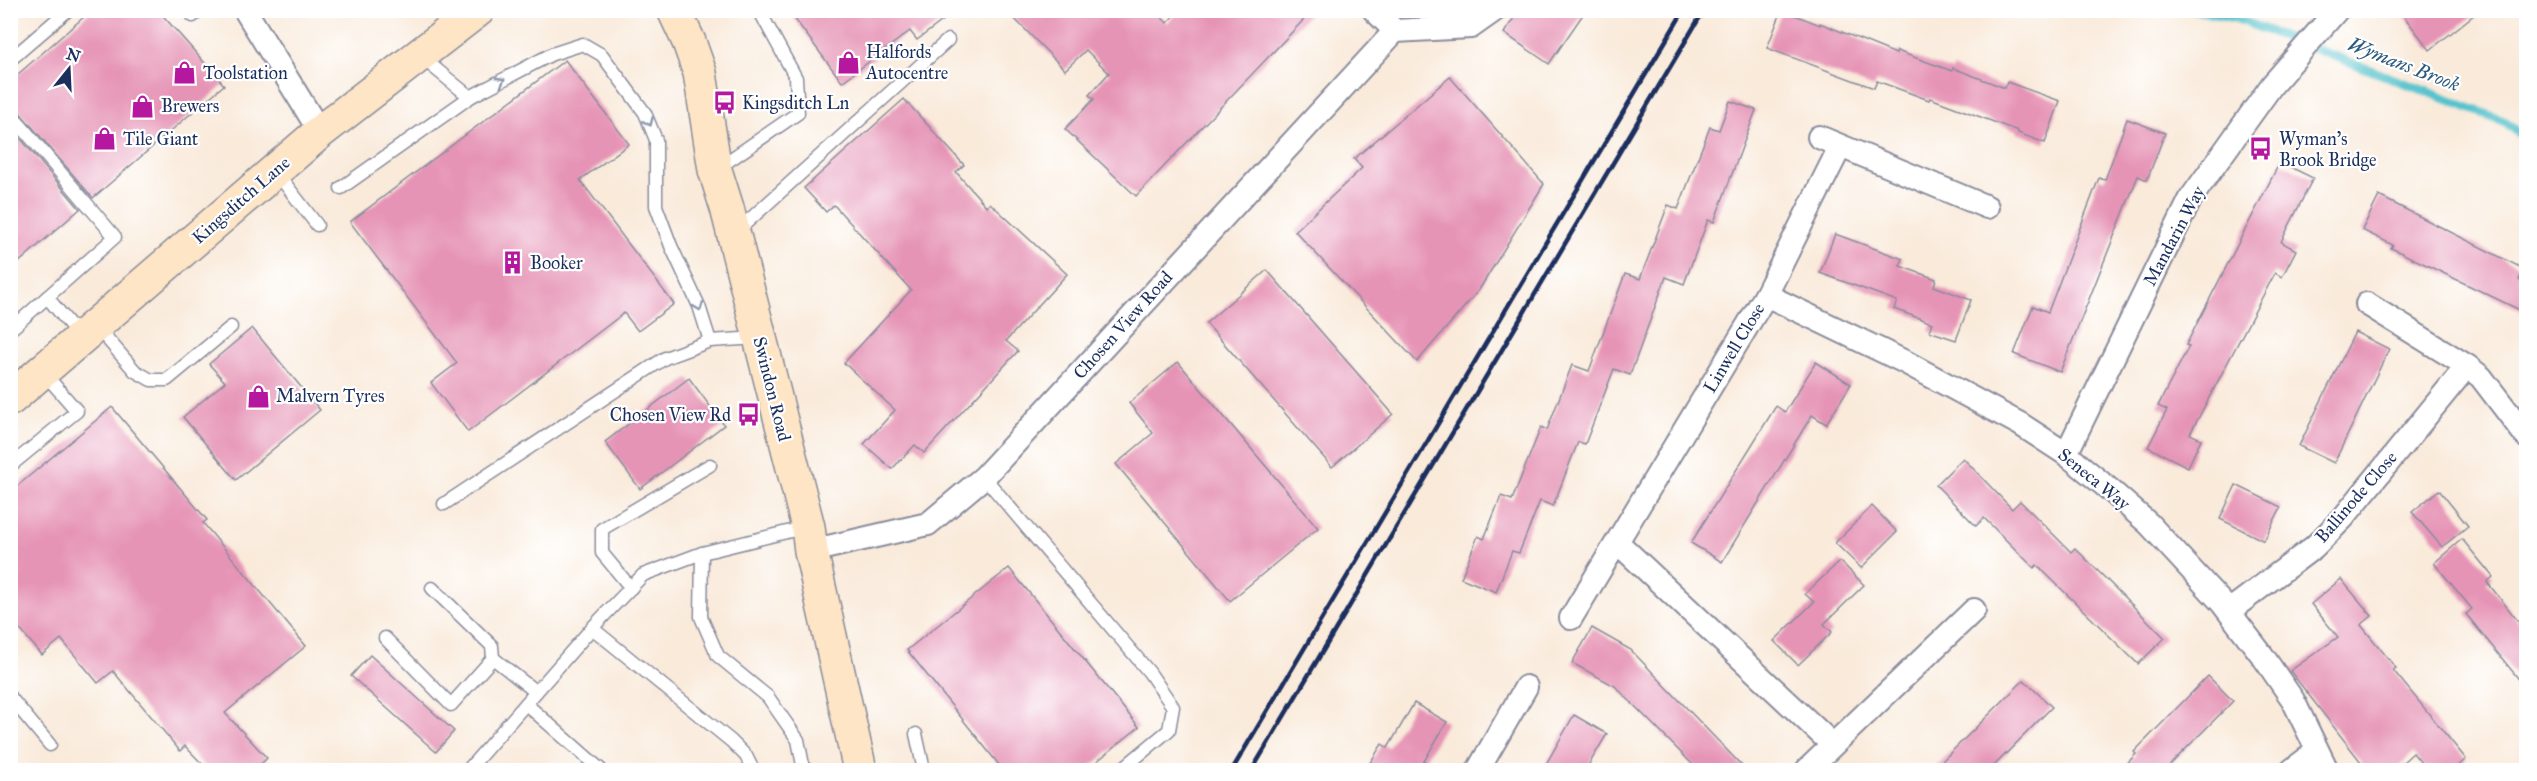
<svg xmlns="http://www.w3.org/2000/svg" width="2537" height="781" font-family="'IM FELL Great Primer',serif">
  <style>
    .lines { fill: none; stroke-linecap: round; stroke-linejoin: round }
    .stream { stroke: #56c3cd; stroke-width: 9 }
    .building { fill: #e694b6 }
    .lane-casing { stroke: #8a8c9c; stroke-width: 15 }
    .street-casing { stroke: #8a8c9c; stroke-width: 26 }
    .secondary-casing { stroke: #8a8c9c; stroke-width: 36 }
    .lane { stroke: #fff; stroke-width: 12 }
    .street { stroke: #fff; stroke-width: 22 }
    .secondary { stroke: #fde5c5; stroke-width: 33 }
    .rail { stroke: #1b2f5e; stroke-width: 4.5 }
    .oneway { stroke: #8d97ae }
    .labels { text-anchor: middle; stroke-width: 4.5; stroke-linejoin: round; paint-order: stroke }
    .poi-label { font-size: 18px; fill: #1b2f5e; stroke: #fff; text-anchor: start }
    .street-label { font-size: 18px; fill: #1b2f5e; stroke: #fff }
    .water-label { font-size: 20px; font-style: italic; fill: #2d5b7f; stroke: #fff }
  </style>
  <rect width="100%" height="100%" fill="#fff"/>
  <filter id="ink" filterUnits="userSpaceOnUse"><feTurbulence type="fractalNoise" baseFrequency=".0167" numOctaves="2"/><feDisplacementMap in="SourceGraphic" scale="12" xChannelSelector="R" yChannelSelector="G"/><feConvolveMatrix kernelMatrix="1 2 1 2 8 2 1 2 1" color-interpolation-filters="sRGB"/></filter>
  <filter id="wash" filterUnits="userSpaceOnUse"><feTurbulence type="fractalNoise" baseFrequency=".008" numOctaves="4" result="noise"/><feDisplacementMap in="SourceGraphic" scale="24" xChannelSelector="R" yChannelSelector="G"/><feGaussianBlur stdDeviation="1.35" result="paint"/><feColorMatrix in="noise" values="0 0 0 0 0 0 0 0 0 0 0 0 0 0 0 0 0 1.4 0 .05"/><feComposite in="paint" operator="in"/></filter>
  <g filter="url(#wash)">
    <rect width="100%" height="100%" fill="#f9eada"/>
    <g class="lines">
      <path class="stream" d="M2196,10L2235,18L2506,122L2526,139"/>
    </g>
    <g id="blocks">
      <g class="building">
        <path d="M92,10H158L224,85L93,198L16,108L10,105V81Z"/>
        <path d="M788,10H957L917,40L910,31L842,82Z"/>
        <path d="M1006,10H1155L1167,23L1179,10H1313L1136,196L1065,129L1094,99L1089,95L1109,73L1086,50L1065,70Z"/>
        <path d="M1519,10H1586L1549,64L1504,33Z"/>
        <path d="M1782,10L1820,25V23L1896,54L1897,51L1952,71L1953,68L2005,88L2007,82L2060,101L2045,143L2018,133V131L1930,98L1929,100L1877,81L1874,88L1767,48Z"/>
        <path d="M2399,10H2480L2430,50Z"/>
        <path d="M565,60L629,144L580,180L674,304L638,331L624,313L468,432L431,383L457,363L350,222Z"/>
        <path d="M1450,77L1544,184L1479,290L1417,362L1295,231L1362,168L1354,159Z"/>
        <path d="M904,99L964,165L956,172L987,207L990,203L1067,274L1006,341L1018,351L924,453L915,445L892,469L864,444L895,410L844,363L911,290L834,205L826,212L804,188Z"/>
        <path d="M1730,101L1756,110L1714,222L1708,220L1684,284L1666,277L1630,375L1614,369L1585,444L1578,442L1553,506L1540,501L1519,553L1512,551L1496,592L1461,578L1478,536L1484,539L1501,496L1512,500L1541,427L1547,430L1572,365L1589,371L1625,274L1640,279L1668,205L1678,209L1710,127L1719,130Z"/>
        <path d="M2127,119L2165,133L2147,180L2138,176L2060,372L2014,354L2033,306L2048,312L2099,178L2105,180Z"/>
        <path d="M10,126L80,209L10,270Z"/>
        <path d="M2280,162L2313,178L2281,242L2296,250L2282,277L2275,273L2190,434L2201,439L2188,467L2148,447L2167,410L2158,406L2189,346L2186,345Z"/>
        <path d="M2379,196L2524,269L2519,280L2526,284V313L2391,248L2393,245L2362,230Z"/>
        <path d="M1835,234L1903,259L1900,266L1936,279L1934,286L1971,300L1956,340L1929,331L1932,323L1894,309L1897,301L1820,273Z"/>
        <path d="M1267,270L1393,414L1332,467L1206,323Z"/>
        <path d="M252,328L320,410L236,480L183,417L225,382L209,364Z"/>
        <path d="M2355,332L2389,349L2334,463L2299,446Z"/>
        <path d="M1178,362L1318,528L1230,601L1116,464L1153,433L1129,403Z"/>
        <path d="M1816,362L1851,384L1826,424L1812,415L1722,562L1691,543L1776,406L1785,412Z"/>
        <path d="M689,378L724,425L640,489L605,442Z"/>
        <path d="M112,407L207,520L203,523L306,646L225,713L267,758L254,771H209L185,746L180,751L113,671L98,683L61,639L42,655L10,618V492Z"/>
        <path d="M1963,458L2012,509L2020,501L2071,552L2075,548L2165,638L2138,664L2037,565L2034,568L1984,518L1976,526L1936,485Z"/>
        <path d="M2236,485L2281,507L2264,541L2220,519Z"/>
        <path d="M2439,490L2468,526L2442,547L2412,512Z"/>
        <path d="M1872,506L1897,532L1861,568L1835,543Z"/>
        <path d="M2462,539L2493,577L2487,582L2526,631V688L2466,614L2472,609L2434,563Z"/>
        <path d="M1840,561L1864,585L1824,624L1832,632L1798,665L1774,641L1814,602L1805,594Z"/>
        <path d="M1009,568L1139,727L1085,771H1004L907,650Z"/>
        <path d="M2341,579L2372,616L2361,625L2396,668L2393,670L2466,759L2453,771H2428L2413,753L2393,771H2368L2290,671L2338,637L2311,604Z"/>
        <path d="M1592,628L1631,650L1747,771H1699L1615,686L1572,663Z"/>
        <path d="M370,655L454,731L436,752L351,676Z"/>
        <path d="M2208,676L2233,701L2164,771H2120L2136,754L2134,752Z"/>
        <path d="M2024,680L2052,707L1989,771H1932Z"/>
        <path d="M1414,703L1447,722L1420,768L1425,771H1365L1382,744L1388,748Z"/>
        <path d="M1574,715L1607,734L1585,771H1542Z"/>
      </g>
    </g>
  </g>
  <g filter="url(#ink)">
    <use href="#blocks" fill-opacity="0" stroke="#8a8c9c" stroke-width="1.5"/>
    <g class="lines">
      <defs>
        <g id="lane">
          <path d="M193,16L201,10"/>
          <path d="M420,56L470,97L552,54L583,44L602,55L645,113L656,140V206L671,246L699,306L710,341L758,338"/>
          <path d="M10,60L68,10"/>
          <path d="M10,113L115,237L10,330"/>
          <path d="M718,168L798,113L796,78L759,10"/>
          <path d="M276,172L317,225"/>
          <path d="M341,188L470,97"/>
          <path d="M736,232L948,40"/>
          <path d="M47,297L81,338"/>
          <path d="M97,327L135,371L151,380H167L231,327"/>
          <path d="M10,466L77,411L44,373"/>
          <path d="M984,477L1149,672L1173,707L1169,730L1121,770"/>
          <path d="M444,504L665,358L710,341"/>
          <path d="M702,553L701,617L718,656L768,697L798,740L804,770"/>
          <path d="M432,588L492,646L493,658L536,692"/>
          <path d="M631,588L602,553V529L710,465"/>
          <path d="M592,628L731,741L746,756L753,770"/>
          <path d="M385,638L451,705L493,658"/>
          <path d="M10,697L50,745"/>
          <path d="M526,704L601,770"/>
          <path d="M916,734L924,770"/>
          <path d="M468,770L592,628L643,575L702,553L807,527"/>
        </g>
        <g id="street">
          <path d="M245,10L320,132"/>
          <path d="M1374,10L1395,31L1471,27L1495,10"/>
          <path d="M1819,137L1987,207"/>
          <path d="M1766,295L1905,362L2020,424L2066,454L2109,489L2149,524L2222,603L2262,655L2293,700L2327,770"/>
          <path d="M2367,304L2467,366L2481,377L2526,436"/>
          <path d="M2066,454L2191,198L2272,85L2337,10"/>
          <path d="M1618,543L1832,744"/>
          <path d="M811,551L928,524L984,477L1395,31"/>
          <path d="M2229,611L2314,547L2343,518L2467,366"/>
          <path d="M1571,618L1766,295L1840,147"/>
          <path d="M1478,770L1526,687"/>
          <path d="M1807,770L1974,610"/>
          <path d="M2292,770L2317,751"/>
        </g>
        <g id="secondary">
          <path d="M674,10L689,42L700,73L715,170L727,208L808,527L811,551L860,770"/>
          <path d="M10,399L320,132L478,10"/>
        </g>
      </defs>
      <use href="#lane" class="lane-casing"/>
      <use href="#street" class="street-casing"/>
      <use href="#secondary" class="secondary-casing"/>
      <use href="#lane" class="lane"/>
      <use href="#street" class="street"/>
      <use href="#secondary" class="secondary"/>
      <g class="rail">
        <path d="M1232,770L1684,10"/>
        <path d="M1252,770L1704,10"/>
      </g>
    </g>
    <defs><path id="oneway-chevron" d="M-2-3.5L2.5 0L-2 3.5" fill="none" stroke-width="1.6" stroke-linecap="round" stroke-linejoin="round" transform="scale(1.5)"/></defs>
    <g class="oneway">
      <use href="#oneway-chevron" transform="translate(501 81) rotate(-28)"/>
      <use href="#oneway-chevron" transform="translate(649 122) rotate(67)"/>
      <use href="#oneway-chevron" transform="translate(699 307) rotate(69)"/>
    </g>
  </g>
  <defs>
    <symbol id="shop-bare" viewBox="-9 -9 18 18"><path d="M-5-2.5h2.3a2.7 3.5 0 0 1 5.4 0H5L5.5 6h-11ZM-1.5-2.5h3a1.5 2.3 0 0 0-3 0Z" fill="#b5179e" stroke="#fff" stroke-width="2.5" paint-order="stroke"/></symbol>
    <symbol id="bus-bare" viewBox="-9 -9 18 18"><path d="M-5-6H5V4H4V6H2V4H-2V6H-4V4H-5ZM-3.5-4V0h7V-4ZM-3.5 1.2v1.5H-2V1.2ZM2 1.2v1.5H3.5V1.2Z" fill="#b5179e" stroke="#fff" stroke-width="2.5" paint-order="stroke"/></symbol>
    <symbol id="building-bare" viewBox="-9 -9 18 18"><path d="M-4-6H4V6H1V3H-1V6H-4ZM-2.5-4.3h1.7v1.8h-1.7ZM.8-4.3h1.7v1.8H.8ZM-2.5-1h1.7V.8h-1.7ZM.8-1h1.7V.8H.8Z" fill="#b5179e" stroke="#fff" stroke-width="2.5" paint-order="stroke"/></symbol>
  </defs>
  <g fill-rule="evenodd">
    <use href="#shop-bare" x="832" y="46" width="33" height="33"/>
    <use href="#shop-bare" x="168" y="56" width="33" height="33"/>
    <use href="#bus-bare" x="708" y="86" width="33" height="33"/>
    <use href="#shop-bare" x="126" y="90" width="33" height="33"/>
    <use href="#shop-bare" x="88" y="122" width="33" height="33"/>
    <use href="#bus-bare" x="2244" y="132" width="33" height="33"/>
    <use href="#building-bare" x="496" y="246" width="33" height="33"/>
    <use href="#shop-bare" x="242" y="380" width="33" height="33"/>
    <use href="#bus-bare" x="732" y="398" width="33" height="33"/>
  </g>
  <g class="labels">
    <g class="poi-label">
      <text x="866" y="58">Halfords<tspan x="866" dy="21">Autocentre</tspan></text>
      <text x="203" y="79">Toolstation</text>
      <text x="742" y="109">Kingsditch Ln</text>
      <text x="161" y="112">Brewers</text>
      <text x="123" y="145">Tile Giant</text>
      <text x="2279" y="145">Wyman's<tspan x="2279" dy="21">Brook Bridge</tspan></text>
      <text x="530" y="269">Booker</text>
      <text x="276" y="402">Malvern Tyres</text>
      <text x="731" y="421" text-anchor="end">Chosen View Rd</text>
    </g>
    <g class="street-label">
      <text transform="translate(241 200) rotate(-41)" y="6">Kingsditch Lane</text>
      <text transform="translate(2174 236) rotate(-62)" y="6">Mandarin Way</text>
      <text transform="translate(1123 325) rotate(-48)" y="6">Chosen View Road</text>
      <text transform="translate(1734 348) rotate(-59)" y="6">Linwell Close</text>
      <text transform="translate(772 389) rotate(76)" y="6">Swindon Road</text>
      <text transform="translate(2094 479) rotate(39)" y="6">Seneca Way</text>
      <text transform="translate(2356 497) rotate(-49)" y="6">Ballinode Close</text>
    </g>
    <g class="water-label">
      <text transform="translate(2404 64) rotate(21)" y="7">Wymans Brook</text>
    </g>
  </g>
  <rect width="2537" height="781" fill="none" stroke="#fff" stroke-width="36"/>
  <g transform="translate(69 69) rotate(18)" stroke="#ffffff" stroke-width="4.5" paint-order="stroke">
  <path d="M0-4.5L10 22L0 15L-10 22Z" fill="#1b2f5e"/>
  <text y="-9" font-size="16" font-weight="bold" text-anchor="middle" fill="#1b2f5e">N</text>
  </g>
</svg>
